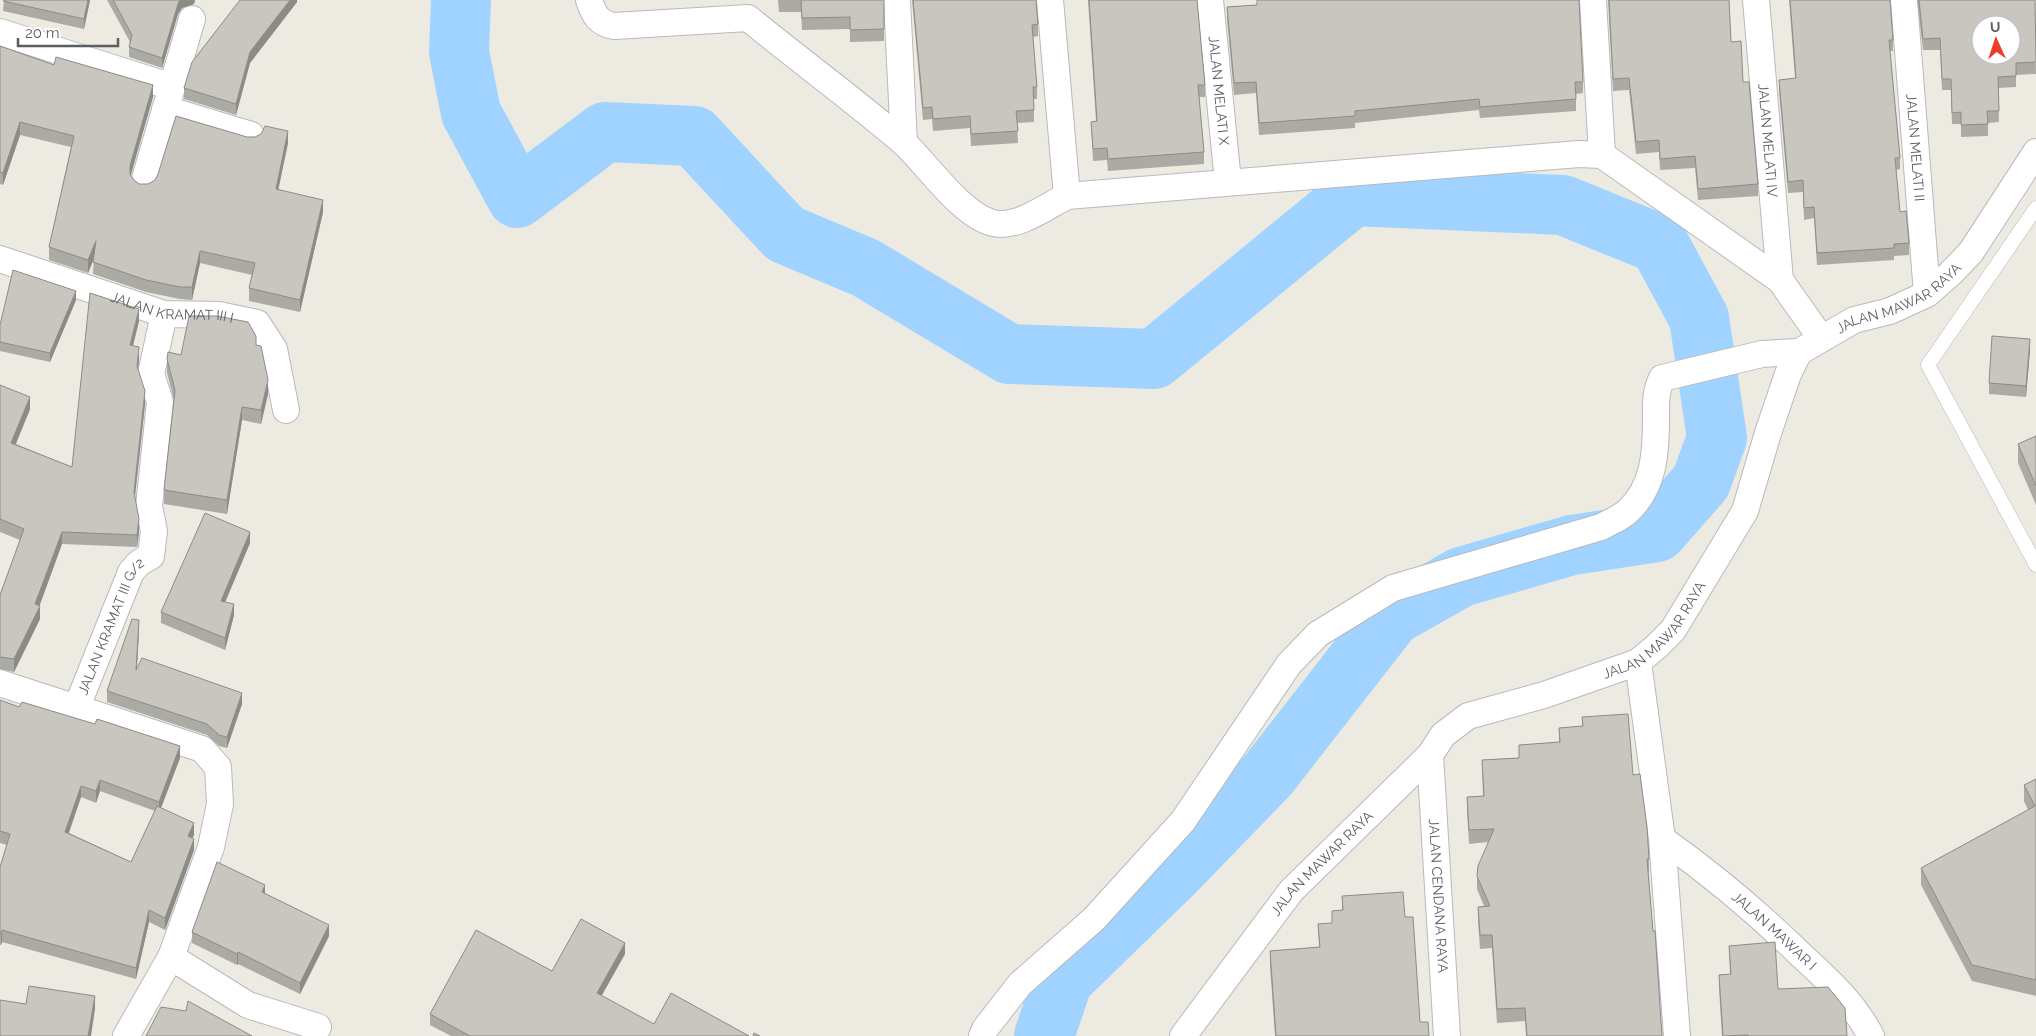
<svg xmlns="http://www.w3.org/2000/svg" width="2036" height="1036" font-family="Raleway,sans-serif">
  <style>
    .lines { fill: none; stroke-linecap: round; stroke-linejoin: round }
    .river { stroke: #a0d3ff; stroke-width: 60 }
    .service-casing { stroke: #b7b9be; stroke-width: 15 }
    .minor-casing { stroke: #b7b9be; stroke-width: 28 }
    .service { stroke: #fff; stroke-width: 14 }
    .minor { stroke: #fff; stroke-width: 26 }
    .wall { fill: #acaaa4; fill-rule: evenodd }
    .shaded-wall { fill: #8c8b86 }
    .building { fill: #c8c6bf; stroke: #8c8b86; fill-rule: evenodd }
    .labels { text-anchor: middle; stroke-width: 4; stroke-linejoin: round; paint-order: stroke }
    .street-label { font-size: 14px; fill: #5a5e63; stroke: #fff }
  </style>
  <rect width="100%" height="100%" fill="#edebe1"/>
  <g class="lines">
    <path class="river" d="M461,0L459,52L471,113L517,198L605,132L694,136L785,234L866,268L1009,354L1154,359L1353,196L1563,205L1659,244L1699,318L1717,438L1701,482L1657,532L1572,545L1461,577L1392,616L1268,775L1172,874L1063,980L1044,1036"/>
    <defs>
      <path id="service" d="M2036,208L1928,365L2036,565"/>
      <g id="minor">
        <path d="M589,0C594,15 598,23 614,26L748,18C799,60 853,99 903,142C927,164 961,215 993,223C1017,229 1047,206 1067,196L1579,154L1602,155L1780,280L1821,338"/>
        <path d="M897,0L904,143"/>
        <path d="M1050,0L1067,196"/>
        <path id="s1" d="M1210,0L1228,182"/>
        <path d="M1593,0L1602,155"/>
        <path id="s2" d="M1756,0L1780,280"/>
        <path id="s3" d="M1904,0L1927,294"/>
        <path d="M0,32L172,87"/>
        <path d="M165,109L251,135"/>
        <path d="M144,182L192,19"/>
        <path id="s4" d="M0,259L164,314L219,315L257,323L274,349L286,410"/>
        <path d="M1638,662L1662,839L1677,1036"/>
        <path d="M0,683L202,749L218,767L220,804L211,847L171,957L126,1036"/>
        <path id="s5" d="M76,709L131,572L139,563L151,556L154,531L149,506L160,402L151,374L164,314"/>
        <path id="s6" d="M1430,755L1447,1036"/>
        <path id="s7" d="M1662,839C1713,875 1758,913 1802,956C1830,982 1853,1002 1871,1036"/>
        <path d="M171,957L248,1005L318,1027"/>
        <path d="M982,1036L985,1029L1020,984L1094,919L1183,821L1289,664L1318,634L1393,588L1601,527C1610,522 1621,518 1628,511C1654,487 1656,453 1656,419C1656,404 1655,392 1662,378L1762,354L1799,352"/>
        <path id="s8" d="M1183,1036L1291,891L1430,755L1443,735L1468,716L1544,695L1638,662L1657,646L1673,630L1745,511L1768,433L1788,374L1799,352L1854,320L1890,311L1927,294L1950,274L1971,252L2036,152"/>
      </g>
    </defs>
    <use href="#service" class="service-casing"/>
    <use href="#minor" class="minor-casing"/>
    <use href="#service" class="service"/>
    <use href="#minor" class="minor"/>
  </g>
  <g class="wall">
    <path d="M4,0H90L84,29L3,11Z"/>
    <path d="M107,0H195L194,4L182,8L178,14L162,68L129,57V47L130,42Z"/>
    <path d="M297,0V2L250,63L236,115L184,99V88Z"/>
    <path d="M778,0H884V41L850,42V29L802,30L801,12H779Z"/>
    <path d="M912,0H1036L1038,24V36L1033,37L1037,87V99H1034V122L1017,123L1018,143L971,146L970,128L933,131L932,119L923,120Z"/>
    <path d="M1088,0H1197L1205,85V97H1199L1204,152V164L1108,171L1107,160L1093,161L1091,122L1096,121Z"/>
    <path d="M1608,0H1729L1731,42L1743,82L1758,184V196L1698,200L1695,168L1660,170L1659,152L1636,154L1629,90L1613,91Z"/>
    <path d="M1789,0H1890L1893,40V51H1890L1900,158V169L1896,170L1900,212L1909,243V255L1894,256V260L1817,265L1814,218L1804,220L1803,192L1788,193L1779,91V80L1795,78Z"/>
    <path d="M1917,0H2035L2036,74L2016,75V87L1998,88L1999,122L1988,123V136L1961,137V124H1952L1951,90H1942L1940,50H1923Z"/>
    <path d="M1257,5L1583,82V93L1576,94V111L1480,118L1479,110L1355,123V128L1259,135L1256,93L1234,95L1227,19V7Z"/>
    <path d="M0,46L54,65L153,97L130,175L134,180L139,184H148L247,137L288,143L278,189L323,212L300,312L249,301V288L252,275L200,263L192,300L180,299L146,292L93,274L94,258L88,273L49,260V247L71,147L20,135L3,185L0,184Z"/>
    <path d="M76,300L50,362L0,351V325Z"/>
    <path d="M139,321L133,346L139,359L138,369L145,404L135,497L139,532L137,547L62,544L39,606L40,619L14,672L0,669V595L20,540L0,532V385L30,409L16,444L72,467Z"/>
    <path d="M256,345L268,394L261,424L242,420L227,514L164,504V490L174,400L167,373V359L181,355Z"/>
    <path d="M2030,350L2026,397L1989,394V383Z"/>
    <path d="M2036,436V505L2018,463V444Z"/>
    <path d="M250,543L225,602L234,615L225,650L161,623V612Z"/>
    <path d="M139,631L137,668L242,704L227,748L219,746L207,735L107,702V691Z"/>
    <path d="M0,700L19,707L180,758L161,808L194,835L192,838L194,850L165,930L149,922L136,979L2,942L1,945H0V867L7,845L0,843ZM100,791L155,811L131,862L69,833L81,797L96,803Z"/>
    <path d="M1582,717L1633,775L1649,859V872H1648L1662,1036H1526L1525,1021L1497,1023L1492,948L1480,949L1478,920V907L1484,906L1477,889V876L1488,842L1469,844L1467,811V797L1483,796L1482,760L1519,758V745L1559,742V728L1582,726Z"/>
    <path d="M2036,779V996L1972,981L1921,885V868L2028,810L2024,801V785Z"/>
    <path d="M265,893L329,936L300,994L238,964L237,965L192,943V932Z"/>
    <path d="M1342,896L1405,917L1420,1022L1429,1036H1275L1270,966V951L1319,947L1318,924L1332,923V911L1342,910Z"/>
    <path d="M1729,946L1778,989L1847,1036H1722L1719,989V975L1730,974Z"/>
    <path d="M625,954L601,996L654,1024L749,1036H451L430,1025V1014L552,971Z"/>
  </g>
  <g class="shaded-wall">
    <path d="M88,0H90L84,29V19Z"/>
    <path d="M180,0H195L194,4L182,8L178,14L162,68V58L178,4Z"/>
    <path d="M290,0H297V2L250,63L236,115V104L250,52Z"/>
    <path d="M153,85V97L130,178V166Z"/>
    <path d="M20,122V135L3,185V173Z"/>
    <path d="M288,131V143L276,201V189Z"/>
    <path d="M323,200V212L300,312V300Z"/>
    <path d="M96,241V254L88,273V260Z"/>
    <path d="M200,251V263L192,300V287Z"/>
    <path d="M76,291V300L50,362V353Z"/>
    <path d="M139,309V321L130,357V345Z"/>
    <path d="M2030,339V350L2026,397V386Z"/>
    <path d="M139,347V359L137,378V366Z"/>
    <path d="M268,380V394L261,424V410Z"/>
    <path d="M145,391V404L134,504V492Z"/>
    <path d="M30,397V409L11,455V443Z"/>
    <path d="M242,407V420L227,514V500Z"/>
    <path d="M139,519V532L137,547V535Z"/>
    <path d="M62,532V544L38,610L40,606V619L14,672V659L35,604Z"/>
    <path d="M250,532V543L221,612V601Z"/>
    <path d="M234,604V615L225,650V638Z"/>
    <path d="M139,620V631L136,681V670Z"/>
    <path d="M242,693V704L227,748V737Z"/>
    <path d="M180,746V758L159,813V802Z"/>
    <path d="M100,780V791L96,803V791Z"/>
    <path d="M81,786V797L65,843V832Z"/>
    <path d="M194,823V835L188,847V836Z"/>
    <path d="M194,839V850L165,930V918Z"/>
    <path d="M265,885V896L262,892Z"/>
    <path d="M149,910V922L136,979V968Z"/>
    <path d="M329,925V936L300,994V983Z"/>
    <path d="M2,930V942L1,945V934Z"/>
    <path d="M625,943V954L597,1004V993Z"/>
    <path d="M238,952V964L237,965V954Z"/>
    <path d="M95,996V1009L91,1036H88Z"/>
  </g>
  <g class="building">
    <path d="M4,0H88L84,19L3,1Z"/>
    <path d="M113,0H180L178,4L162,58L129,47L132,35Z"/>
    <path d="M240,0H290L250,52L236,104L184,88L192,62Z"/>
    <path d="M801,0H884V29L850,30V17L802,18Z"/>
    <path d="M913,0H1036L1038,24L1032,25L1037,87H1033L1034,110L1016,111L1018,131L971,134L970,116L933,119L932,107L923,108Z"/>
    <path d="M1089,0H1197L1205,85H1198L1204,152L1108,159L1107,148L1093,149L1091,122L1097,121Z"/>
    <path d="M1257,0H1579L1583,82H1575L1576,99L1480,107L1479,99L1355,111V116L1259,123L1256,82L1234,83L1227,7L1257,5Z"/>
    <path d="M1609,0H1729L1731,42L1741,41L1743,82H1749L1758,184L1698,189L1695,156L1660,159L1659,140L1636,142L1629,78L1613,79Z"/>
    <path d="M1790,0H1890L1893,40H1889L1900,158H1895L1900,212L1906,211L1909,243L1894,244V248L1817,253L1814,207L1804,208L1803,180L1788,182L1779,80L1796,78Z"/>
    <path d="M1919,0H2035L2036,62L2016,63V76L1998,77L1999,111H1987L1988,124L1961,125V112L1952,113L1951,79H1942L1940,38L1923,39ZM1981,25H2011V55H1981Z"/>
    <path d="M0,46L54,65L56,57L153,85L130,166V174L134,180L139,184H148L155,180L158,174L176,116L247,137H255L261,134L265,126L288,131L276,189L323,200L300,300L249,288L255,263L200,251L192,287H180L146,280L93,262L96,241L88,260L49,247L74,136L20,122L3,173L0,172Z"/>
    <path d="M13,270L76,291L50,353L0,342V325Z"/>
    <path d="M90,293L139,309L130,345L139,347L137,366L145,391L134,492L139,519L137,535L62,532L35,604L40,606L14,659L0,657V595L24,529L0,519V385L30,397L11,443L72,467Z"/>
    <path d="M189,316H217L248,322L256,336V345L261,346L268,380L261,410L242,407L227,500L164,490L175,390L167,359L168,352L181,355Z"/>
    <path d="M1992,336L2030,339L2026,386L1989,383Z"/>
    <path d="M2036,436V486L2018,444Z"/>
    <path d="M205,513L250,532L221,601L234,604L225,638L161,612Z"/>
    <path d="M132,619L139,620L136,670L142,658L242,693L227,737L219,735L207,724L107,691Z"/>
    <path d="M0,700L19,707L22,702L95,724L97,719L180,746L159,802L100,780L96,791L81,786L65,832L131,862L157,806L194,823L188,836L194,839L165,918L149,910L136,968L2,930L1,934L0,933V867L10,834L0,831Z"/>
    <path d="M1628,714L1633,775L1640,774L1647,827L1649,859H1647L1653,931H1655L1662,1036H1527L1525,1008L1497,1009L1492,935H1480L1478,907L1490,906L1477,876L1478,866L1494,829L1469,830L1467,797L1484,796L1482,760L1519,758V745L1560,742L1559,728L1583,726L1582,717Z"/>
    <path d="M2036,779V980L1972,965L1921,868L2035,806L2024,785Z"/>
    <path d="M217,862L265,885L262,892L329,925L300,983L238,952L237,954L192,932Z"/>
    <path d="M1403,892L1405,917H1413L1420,1022H1428L1429,1036H1276L1270,951L1320,947L1318,924L1332,923V911L1343,910L1342,896Z"/>
    <path d="M581,919L625,943L597,993L654,1024L671,993L749,1036H470L430,1014L476,930L552,971Z"/>
    <path d="M1775,942L1778,989L1828,987L1845,1008L1847,1036H1748V1035L1723,1036L1719,975L1731,974L1729,946Z"/>
    <path d="M29,986L95,996L88,1036H0V1000L26,1004Z"/>
    <path d="M188,1001L252,1036H146L161,1007L186,1011Z"/>
    <path d="M754,1033L760,1036H753Z"/>
  </g>
  <g class="labels">
    <g class="street-label">
      <text dy="5" stroke="none"><textPath href="#s1" startOffset="91">JALAN MELATI X</textPath></text>
      <text dy="5" stroke="none"><textPath href="#s2" startOffset="141">JALAN MELATI IV</textPath></text>
      <text dy="5" stroke="none"><textPath href="#s3" startOffset="148">JALAN MELATI II</textPath></text>
      <text dy="5" stroke="none"><textPath href="#s8" startOffset="1078">JALAN MAWAR RAYA</textPath></text>
      <text dy="5" stroke="none"><textPath href="#s4" startOffset="180">JALAN KRAMAT III I</textPath></text>
      <text dy="5" stroke="none"><textPath href="#s8" startOffset="642">JALAN MAWAR RAYA</textPath></text>
      <text dy="5" stroke="none"><textPath href="#s5" startOffset="90">JALAN KRAMAT III G/2</textPath></text>
      <text dy="5" stroke="none"><textPath href="#s8" startOffset="222">JALAN MAWAR RAYA</textPath></text>
      <text dy="5" stroke="none"><textPath href="#s6" startOffset="141">JALAN CENDANA RAYA</textPath></text>
      <text dy="5" stroke="none"><textPath href="#s7" startOffset="145">JALAN MAWAR I</textPath></text>
    </g>
  </g>
  <g transform="translate(1996 40) rotate(357)"><circle r="24" fill="#ffffff" stroke="#bdbfc1"/>
  <path d="M0-4L9 19L0 12L-9 19Z" fill="#eb3e2a"/>
  <text y="-8" font-size="14" font-weight="bold" text-anchor="middle" fill="#5a5e63">U</text>
  </g>
  <path d="M18 38v8h100v-8" fill="none" stroke="#5a5e63" stroke-width="2.5"/>
  <text x="25" y="38" font-size="15" fill="#5a5e63" stroke="#ffffff" stroke-width="4" paint-order="stroke">20 m</text>
</svg>
